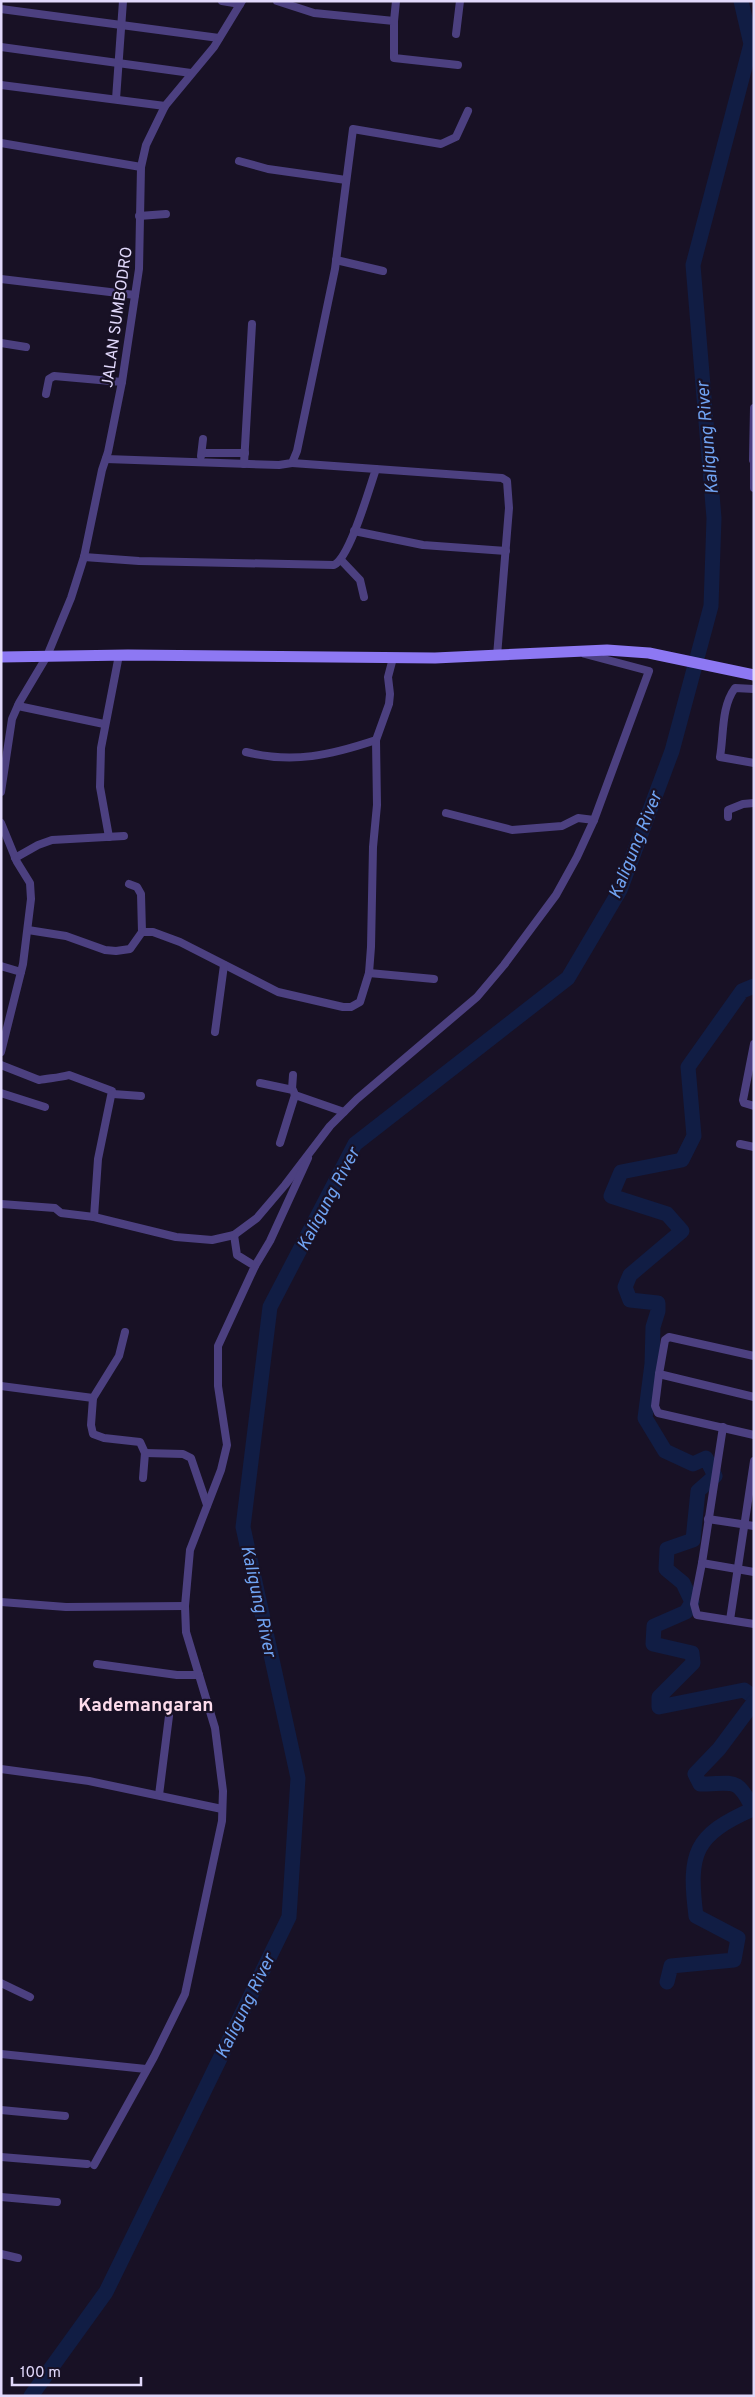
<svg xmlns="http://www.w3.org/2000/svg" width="755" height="2397" font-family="Overpass,sans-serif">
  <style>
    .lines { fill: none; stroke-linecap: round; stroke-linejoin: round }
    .river { stroke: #111d44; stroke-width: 15 }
    .minor { stroke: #4c4080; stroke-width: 8 }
    .secondary { stroke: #8d78f3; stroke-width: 11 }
    .labels { text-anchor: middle; stroke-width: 4.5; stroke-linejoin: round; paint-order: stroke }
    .street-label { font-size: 16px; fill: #e2d9fc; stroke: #181125 }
    .water-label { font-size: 18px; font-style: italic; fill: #70a3f2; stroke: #181125 }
    .quarter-label { font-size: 19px; font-weight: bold; fill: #fcdbeb; stroke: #181125 }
  </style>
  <rect width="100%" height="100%" fill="#181125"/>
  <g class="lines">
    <g class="river">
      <path d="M754,986L742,991L688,1067L694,1136L682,1160L621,1172L611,1196L667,1214L682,1231L630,1275L625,1287L630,1300L658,1303V1311L653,1327L652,1364L645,1418L665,1451L693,1464L706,1458L715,1476L698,1491L693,1540L667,1549L666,1569L683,1583L692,1602L686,1612L654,1626L653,1644L692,1653L693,1663L659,1697V1707L744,1690L754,1697"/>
      <path d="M667,1982L671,1966L734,1960L738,1938L696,1916C688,1853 694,1835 753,1809C737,1776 734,1784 700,1784L695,1774L719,1749L754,1702"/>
      <path d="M31,2396L106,2292L289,1917L298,1778L243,1527L270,1307L355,1144L568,978L620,890L672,751L711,606L714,518L693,265L751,44L741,1"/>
    </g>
    <g class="minor">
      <path d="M222,1L240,4"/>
      <path d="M277,1L314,13L394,21V58L458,65"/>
      <path d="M1,9L219,38"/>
      <path d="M394,21L396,1"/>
      <path d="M456,34L460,1"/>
      <path d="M1,47L191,73"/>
      <path d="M1,85L165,106"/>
      <path d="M116,99L123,1"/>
      <path d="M1,143L141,167"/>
      <path d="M239,161L268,169L346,180"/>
      <path d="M139,216L166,214"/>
      <path d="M336,260L383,271"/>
      <path d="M1,279L135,295"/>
      <path d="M1,343L26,347"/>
      <path d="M46,394L49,379L54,376L122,382"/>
      <path d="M202,453H245"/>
      <path d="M201,456L203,439"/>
      <path d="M106,459L279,465L292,463L297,451L335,269L353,129L441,144L456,137L468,111"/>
      <path d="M753,460L754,408"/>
      <path d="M754,460V488"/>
      <path d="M244,464L252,324"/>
      <path d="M376,469L502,478L507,481L509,508L497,656"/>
      <path d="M354,531L423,545L506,551"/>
      <path d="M84,557L139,561L334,565C350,557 369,489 376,469L292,463"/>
      <path d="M341,560L360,580L364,597"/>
      <path d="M754,689L735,688C721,707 724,734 720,757L754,763"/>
      <path d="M18,706L104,724"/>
      <path d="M246,752C293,764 331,755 376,740"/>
      <path d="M1,792L12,719L19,703L47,656L71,598L84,557L102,470L108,452L122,382L139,269L141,167L146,145L165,106L214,47L242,1"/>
      <path d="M446,813L512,830L562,826L578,818L594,820"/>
      <path d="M728,817V810L743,804L754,803"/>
      <path d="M1,823L17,862L30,883L31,899L23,964L1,1052"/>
      <path d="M109,837L100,787L101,748L119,655"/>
      <path d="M15,858L38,845L52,840L124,836"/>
      <path d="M129,884L137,887L141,894L142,932"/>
      <path d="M28,930L66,936L105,950L116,951L130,949L142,932H153L180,942L278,992L343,1007H351L360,1002L369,973L371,947L373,847L377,805L376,740L389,704L390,694L388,677L393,658"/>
      <path d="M1,966L21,972"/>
      <path d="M369,973L434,979"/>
      <path d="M215,1032L224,965"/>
      <path d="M754,1044L743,1100L744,1103L754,1106"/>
      <path d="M1,1065L39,1080C49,1078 59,1078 69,1075L112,1091L98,1159L94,1217"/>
      <path d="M260,1083L293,1090L295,1095"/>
      <path d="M292,1089L293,1075"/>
      <path d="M1,1093L45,1107"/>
      <path d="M113,1094L141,1096"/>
      <path d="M280,1143L295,1095L344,1112"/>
      <path d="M740,1144L754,1147"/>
      <path d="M1,1204L55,1208L61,1213L94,1217L176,1237L212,1240L234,1235L257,1218L285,1185L330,1126L357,1099L477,997L504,965L556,895L577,857L594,820L649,671L585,654"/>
      <path d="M255,1266L270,1241L308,1158"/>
      <path d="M754,1356L669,1337L665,1340L659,1374L754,1397"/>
      <path d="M659,1374L655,1406L658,1413L754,1435"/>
      <path d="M1,1386L93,1398L119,1356L125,1332"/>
      <path d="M93,1398L91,1425L93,1434L104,1438L140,1442L145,1453L143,1478"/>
      <path d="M723,1427L702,1563L754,1572"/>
      <path d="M145,1453L183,1454L191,1458L207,1505"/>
      <path d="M708,1519L754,1526"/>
      <path d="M702,1563L694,1604L697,1615L754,1624"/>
      <path d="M1,1602L66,1607L185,1606"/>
      <path d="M730,1620L754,1461"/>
      <path d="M97,1664L177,1675H199"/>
      <path d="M1,1769L89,1781L222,1809"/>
      <path d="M159,1795L169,1716"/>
      <path d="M1,1983L30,1997"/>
      <path d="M1,2054L146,2069"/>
      <path d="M1,2110L65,2116"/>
      <path d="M1,2157L87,2164"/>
      <path d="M94,2165L154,2057L185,1994L222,1821L223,1791L215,1728L186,1632L185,1606L190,1550L221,1470L227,1445L218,1386V1346L255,1266L237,1255L234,1235"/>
      <path d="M1,2197L57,2202"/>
      <path d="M1,2254L18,2258"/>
    </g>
    <path class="secondary" d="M1,657L128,655L435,658L607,650L649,653L754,675"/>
  </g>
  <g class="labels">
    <g class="street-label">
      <text transform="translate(116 317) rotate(-82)" y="6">JALAN SUMBODRO</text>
    </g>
    <g class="water-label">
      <text transform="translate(707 438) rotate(-95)" y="6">Kaligung River</text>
      <text transform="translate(635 845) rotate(-68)" y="6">Kaligung River</text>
      <text transform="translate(328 1199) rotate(-62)" y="6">Kaligung River</text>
      <text transform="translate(259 1601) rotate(78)" y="6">Kaligung River</text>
      <text transform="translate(245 2006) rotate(-64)" y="6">Kaligung River</text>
    </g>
    <g class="quarter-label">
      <text x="146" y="1711">Kademangaran</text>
    </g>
  </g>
  <rect width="755" height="2397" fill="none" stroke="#e2d9fc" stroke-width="5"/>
  <path d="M12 2377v8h129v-8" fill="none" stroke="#e2d9fc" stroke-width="2.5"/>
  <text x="20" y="2377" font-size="15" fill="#e2d9fc" stroke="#181125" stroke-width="4" paint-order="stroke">100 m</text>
</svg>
